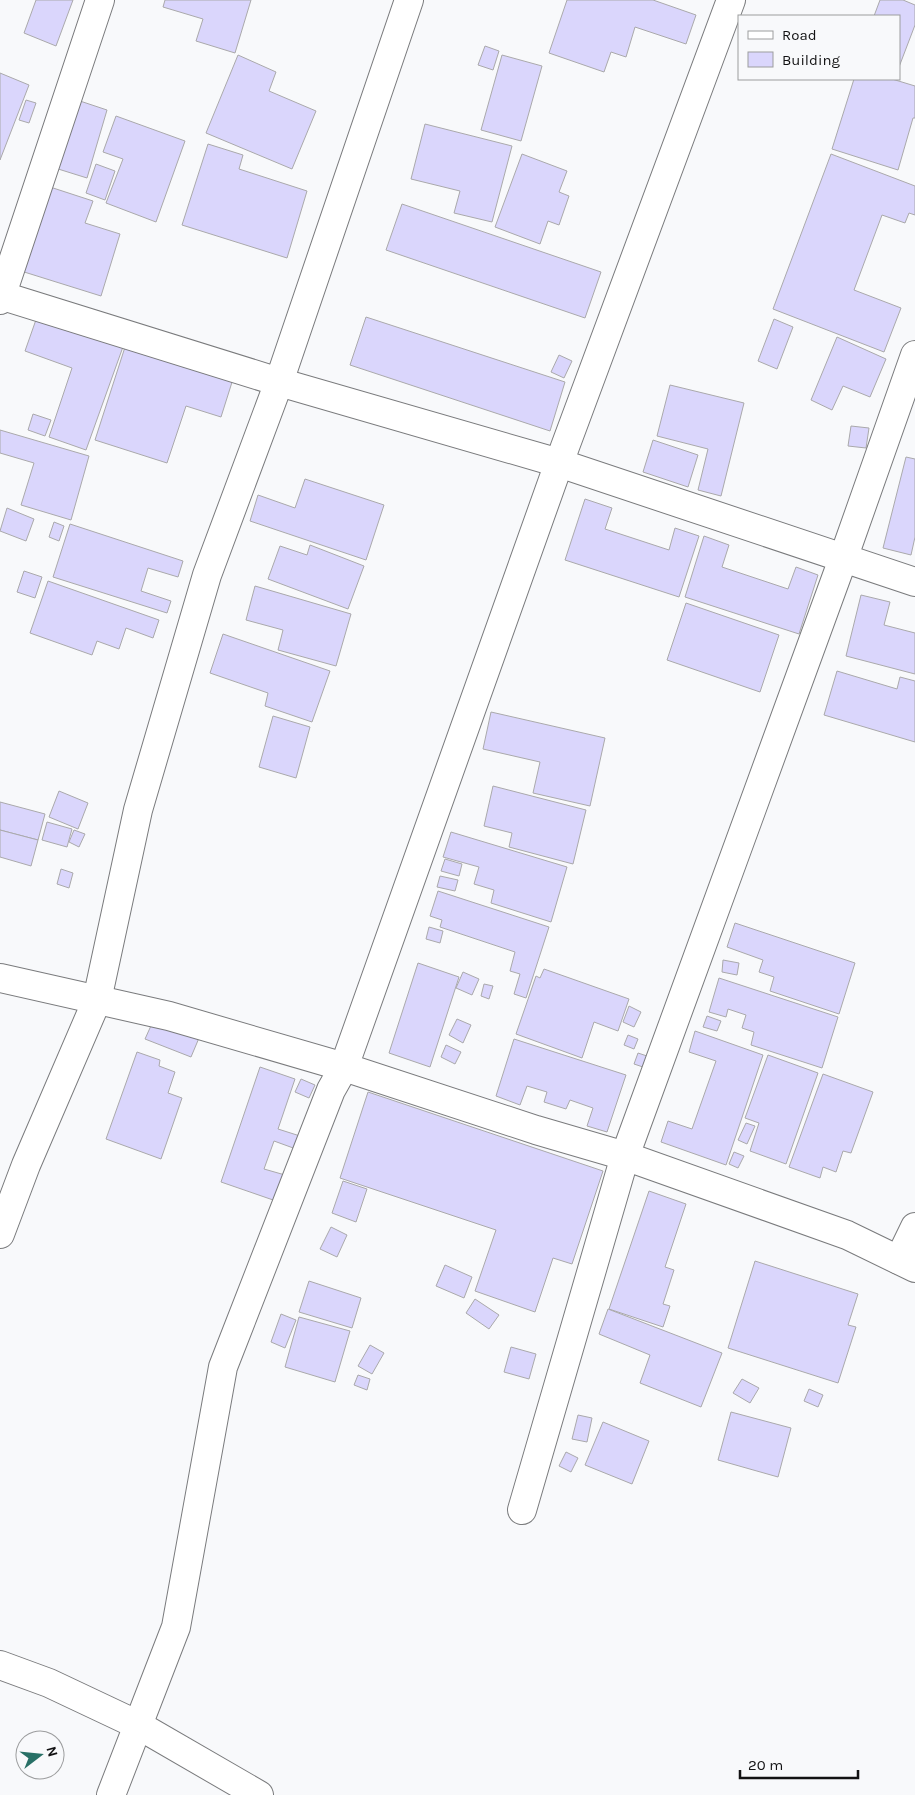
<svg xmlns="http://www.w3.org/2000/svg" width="915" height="1795" font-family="Karla,sans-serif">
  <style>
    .building { fill: #dad6fc; stroke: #aaa9ab }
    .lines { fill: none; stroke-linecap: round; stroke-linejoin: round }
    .street-casing { stroke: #7a7b7d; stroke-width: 30 }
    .street { stroke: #fff; stroke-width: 28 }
  </style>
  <rect width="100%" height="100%" fill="#f8f9fb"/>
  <g class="building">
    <path d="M36,0H73L56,46L24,33Z"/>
    <path d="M165,0H251L235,53L196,41L203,19L163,7Z"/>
    <path d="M567,0H653L696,15L686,44L635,27L626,57L611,52L604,72L549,53Z"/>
    <path d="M880,0H903L915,5V25L899,67V16H874Z"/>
    <path d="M485,46L499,51L493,70L478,65Z"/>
    <path d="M238,55L276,72L269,91L316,111L292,169L206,133Z"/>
    <path d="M502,55L542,66L521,141L481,130Z"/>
    <path d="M0,73L29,85L0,160Z"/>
    <path d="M854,79H892L915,86V118H913L898,170L832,149Z"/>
    <path d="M26,100L36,103L29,123L19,120Z"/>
    <path d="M77,100L107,110L87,178L55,168Z"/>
    <path d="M116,116L185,141L156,222L106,203L123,159L103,152Z"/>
    <path d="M425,124L512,146L492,222L454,213L460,191L411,179Z"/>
    <path d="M208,144L243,155L239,169L307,191L287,258L182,225Z"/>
    <path d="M522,154L567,171L559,192L569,196L559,225L548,221L540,244L495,227Z"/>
    <path d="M831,154L915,186V215L909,213L905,223L882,215L854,290L901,308L884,352L773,309Z"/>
    <path d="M96,164L115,171L105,200L86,193Z"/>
    <path d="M47,186L93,201L85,223L120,234L101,296L21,271Z"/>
    <path d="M402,204L601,272L585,318L386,250Z"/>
    <path d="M38,314L124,344L86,450L49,437L72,368L25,351Z"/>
    <path d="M366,317L565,382L550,431L350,365Z"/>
    <path d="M774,319L793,327L777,369L758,361Z"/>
    <path d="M837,337L886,359L870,397L843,386L832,410L811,400Z"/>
    <path d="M126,344L233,379L221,417L186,406L167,463L95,440Z"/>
    <path d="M559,355L572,361L564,378L551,372Z"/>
    <path d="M670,385L744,403L721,496L698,490L708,449L657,436Z"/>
    <path d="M33,414L51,420L45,436L28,430Z"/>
    <path d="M851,426L869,428L866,448L848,446Z"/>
    <path d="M0,430L89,456L71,520L21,505L34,463L0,453Z"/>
    <path d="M653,440L698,455L688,487L643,472Z"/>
    <path d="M906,457L915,459V537L911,555L883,548Z"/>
    <path d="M305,479L384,505L366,560L250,521L258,495L295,508Z"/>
    <path d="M585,499L612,508L605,529L669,550L675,528L699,536L679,597L565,560Z"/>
    <path d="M7,508L34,519L26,541L0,531Z"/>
    <path d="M54,522L64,526L59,541L49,537Z"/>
    <path d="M70,524L183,561L178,577L148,568L141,591L171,601L167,613L53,577Z"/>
    <path d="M704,536L729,545L722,567L788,589L796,567L818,575L799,634L685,597Z"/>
    <path d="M310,545L364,566L348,609L268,579L280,546L307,555Z"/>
    <path d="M24,571L42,577L35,598L17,592Z"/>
    <path d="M48,581L159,620L153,638L126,628L119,649L97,641L92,655L30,633Z"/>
    <path d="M255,586L351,614L336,666L278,650L283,630L246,620Z"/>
    <path d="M861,595L890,602L884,625L915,633V674L846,656Z"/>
    <path d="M686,603L779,635L760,692L667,660Z"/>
    <path d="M223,634L330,671L312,722L265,706L268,693L210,673Z"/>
    <path d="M837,671L897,689L900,677L915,681V742L824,715Z"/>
    <path d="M491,712L605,738L590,806L533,793L540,762L483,749Z"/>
    <path d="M273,716L310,727L296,778L259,767Z"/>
    <path d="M493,786L586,810L573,864L509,847L512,833L484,826Z"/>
    <path d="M59,791L88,803L78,829L49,817Z"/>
    <path d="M0,802L45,814L38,840L0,830Z"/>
    <path d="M47,822L72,829L67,847L42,840Z"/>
    <path d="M0,830L38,840L31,866L0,857Z"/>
    <path d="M74,830L85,834L79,847L69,842Z"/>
    <path d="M451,832L567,867L551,922L491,903L494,890L474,884L479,867L443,857Z"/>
    <path d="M445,859L462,864L459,876L441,871Z"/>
    <path d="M61,869L73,873L69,888L57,884Z"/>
    <path d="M440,876L458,880L455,891L437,887Z"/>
    <path d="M438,891L549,927L526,998L514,994L520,974L510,971L515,952L440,927L442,920L430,916Z"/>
    <path d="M735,923L855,963L839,1014L770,991L774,977L759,972L763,960L727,947Z"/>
    <path d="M429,927L443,931L440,943L426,939Z"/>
    <path d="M723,960L739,963L737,975L722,972Z"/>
    <path d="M418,963L459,977L430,1067L389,1053Z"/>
    <path d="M544,969L629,999L618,1031L594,1022L582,1058L516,1034L536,976L540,978Z"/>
    <path d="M463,972L479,979L472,995L456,988Z"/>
    <path d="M719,978L838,1017L822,1068L751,1045L754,1032L742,1028L746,1015L728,1009L726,1017L709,1012Z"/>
    <path d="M484,984L493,986L489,999L481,996Z"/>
    <path d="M629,1006L641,1012L634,1027L623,1022Z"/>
    <path d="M707,1016L721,1021L717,1031L703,1027Z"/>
    <path d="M154,1019L199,1038L191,1057L145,1039Z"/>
    <path d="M457,1019L471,1025L463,1043L449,1035Z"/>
    <path d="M695,1031L763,1055L726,1165L661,1142L668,1121L692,1129L716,1061L689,1052Z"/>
    <path d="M628,1035L638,1039L634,1049L624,1045Z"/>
    <path d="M514,1039L626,1075L607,1132L587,1126L593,1108L570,1100L566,1109L544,1102L547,1092L527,1086L520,1105L496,1096Z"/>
    <path d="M446,1045L461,1052L455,1064L441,1057Z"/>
    <path d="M137,1052L160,1060L159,1066L175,1072L168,1093L182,1098L161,1159L106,1139Z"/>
    <path d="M638,1053L650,1057L646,1068L634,1064Z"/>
    <path d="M768,1055L818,1073L786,1164L750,1151L759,1123L745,1118Z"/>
    <path d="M260,1067L295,1079L278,1129L300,1136L296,1149L274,1141L264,1169L285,1175L276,1201L221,1182Z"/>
    <path d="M823,1074L873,1092L851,1153L843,1151L836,1172L823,1167L820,1178L789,1167Z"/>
    <path d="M301,1079L315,1085L309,1098L295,1092Z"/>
    <path d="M368,1092L603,1171L572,1264L553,1258L535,1312L475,1291L496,1230L340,1178Z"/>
    <path d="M746,1123L755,1126L747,1144L738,1140Z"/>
    <path d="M734,1152L744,1156L738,1168L729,1164Z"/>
    <path d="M343,1181L367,1189L356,1222L332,1213Z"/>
    <path d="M649,1191L686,1204L665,1267L674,1270L663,1304L670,1306L663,1327L609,1309Z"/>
    <path d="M331,1227L347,1235L337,1257L320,1249Z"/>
    <path d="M755,1261L858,1294L848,1325L856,1327L838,1383L728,1348Z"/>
    <path d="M445,1265L472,1277L464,1298L436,1286Z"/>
    <path d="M309,1281L361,1298L352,1328L299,1312Z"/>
    <path d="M475,1299L499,1315L489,1329L466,1313Z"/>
    <path d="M608,1309L722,1353L701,1407L640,1383L650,1355L599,1334Z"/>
    <path d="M281,1314L296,1320L285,1348L271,1342Z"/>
    <path d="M299,1317L350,1331L335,1382L285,1367Z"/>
    <path d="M370,1345L384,1353L372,1374L358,1366Z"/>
    <path d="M511,1347L536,1354L529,1379L504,1372Z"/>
    <path d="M358,1375L370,1379L367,1390L354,1385Z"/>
    <path d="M742,1379L759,1388L750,1403L733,1393Z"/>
    <path d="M809,1389L823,1395L818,1407L804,1401Z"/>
    <path d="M731,1412L791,1428L778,1477L718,1460Z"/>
    <path d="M578,1415L592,1418L587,1442L572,1439Z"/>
    <path d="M603,1422L649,1441L632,1484L585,1465Z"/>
    <path d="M566,1452L578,1458L571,1472L559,1466Z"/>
  </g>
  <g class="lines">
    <defs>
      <g id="street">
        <path d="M0,295L279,382L559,463L915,582"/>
        <path d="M0,300L100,0"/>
        <path d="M0,978L169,1016L344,1067L536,1130L625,1156L847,1235L915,1268"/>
        <path d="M0,1234L26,1165L97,1000L138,810L207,575L279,382L409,0"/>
        <path d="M899,1260L915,1227"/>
        <path d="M522,1510L625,1156L843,559L915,355"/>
        <path d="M0,1665L49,1683L138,1725L259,1795"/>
        <path d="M111,1795L176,1627L223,1367L331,1090L344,1067L559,463L731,0"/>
      </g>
    </defs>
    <use href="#street" class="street-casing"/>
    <use href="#street" class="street"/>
  </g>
  <rect x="738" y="15" width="162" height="65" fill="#f8f9fb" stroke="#9c9d9e"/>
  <rect x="748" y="31" width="25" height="8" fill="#ffffff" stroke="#9c9d9e"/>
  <text x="782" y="40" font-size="15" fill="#121213">Road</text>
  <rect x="748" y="52" width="25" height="15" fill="#dad6fc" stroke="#9c9d9e"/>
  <text x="782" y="65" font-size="15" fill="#121213">Building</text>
  <g transform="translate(40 1755) rotate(74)"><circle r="24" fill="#f8f9fb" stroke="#9c9d9e"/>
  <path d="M0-4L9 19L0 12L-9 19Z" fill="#287066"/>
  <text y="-8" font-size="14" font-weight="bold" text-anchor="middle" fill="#121213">N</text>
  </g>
  <path d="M740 1770v8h118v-8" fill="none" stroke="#121213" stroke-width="2.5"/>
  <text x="748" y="1770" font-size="15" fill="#121213" stroke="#f8f9fb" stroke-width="4" paint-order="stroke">20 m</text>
</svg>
